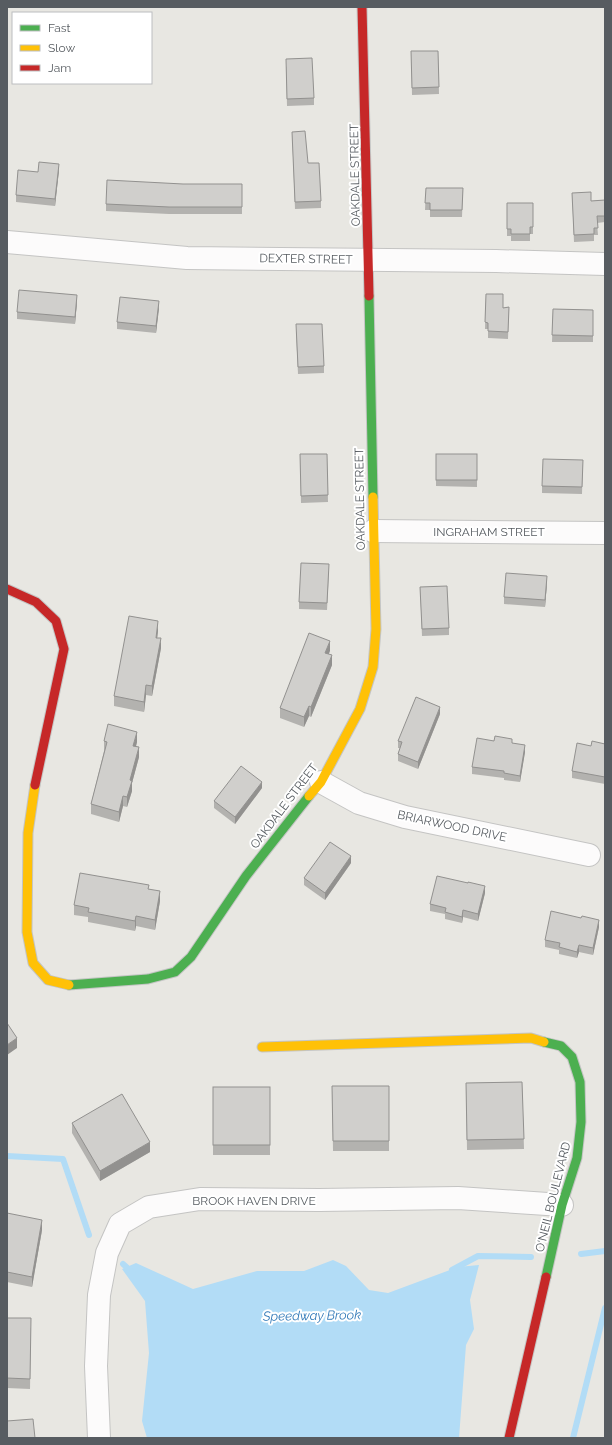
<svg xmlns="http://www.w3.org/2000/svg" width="612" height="1445" font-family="Raleway,sans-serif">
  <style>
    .water { fill: #b2dcf6 }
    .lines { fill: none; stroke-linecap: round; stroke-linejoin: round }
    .stream { stroke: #b2dcf6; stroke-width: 6 }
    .street-casing { stroke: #c4c4c3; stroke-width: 24 }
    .fast-casing { stroke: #c4c5c4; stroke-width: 11 }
    .slow-casing { stroke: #c4c5c4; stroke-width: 11 }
    .jam-casing { stroke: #c4c5c4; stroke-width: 11 }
    .street { stroke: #fcfbfb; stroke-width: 22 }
    .fast { stroke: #4caf50; stroke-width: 9 }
    .slow { stroke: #ffc107; stroke-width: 9 }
    .jam { stroke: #c62828; stroke-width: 9 }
    .wall { fill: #b3b2af }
    .shaded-wall { fill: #92918f }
    .building { fill: #d0cfcc; stroke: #92918f }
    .labels { text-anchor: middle; stroke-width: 4; stroke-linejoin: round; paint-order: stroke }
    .street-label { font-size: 12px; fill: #575c61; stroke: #fff }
    .water-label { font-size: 13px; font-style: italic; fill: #3179b8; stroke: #fff }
  </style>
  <rect width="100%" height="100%" fill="#e8e7e2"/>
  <path class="water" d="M333,1260L346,1266L369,1290L388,1293L458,1267L479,1265L470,1300L474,1329L466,1345L459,1438H147L142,1421L149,1353L145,1301L122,1269L136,1263L193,1289L257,1271H304Z"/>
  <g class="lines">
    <g class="stream">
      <path d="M7,1156L63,1159L89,1235"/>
      <path d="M581,1254L605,1251"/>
      <path d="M123,1264L132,1272"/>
      <path d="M452,1270L478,1256L531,1257"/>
      <path d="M573,1438L605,1308"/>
    </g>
    <defs>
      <g id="street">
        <path d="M7,242L187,258L496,261L605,264"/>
        <path d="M373,531L605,533"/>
        <path d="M321,782L359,803L405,817L589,855"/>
        <path d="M99,1438L96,1366L99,1295L107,1253L120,1224L149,1207L200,1199L319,1200L458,1198L562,1205"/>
      </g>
      <g id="fast">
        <path d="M369,296L373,497"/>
        <path d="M69,985L148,979L175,972L191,957L246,876L309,796"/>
        <path d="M544,1042L561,1046L572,1057L580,1082L581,1122L577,1158L562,1205L546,1277"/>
      </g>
      <g id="slow">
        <path d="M35,785L28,833L27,932L33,963L48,980L69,985"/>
        <path d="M309,796L321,782L360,709L373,667L376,629L373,497"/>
        <path d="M262,1047L531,1038L544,1042"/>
      </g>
      <g id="jam">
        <path d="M362,7L369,296"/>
        <path d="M7,589L36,602L56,621L64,649L35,785"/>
        <path d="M509,1438L546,1277"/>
      </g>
    </defs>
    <use href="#street" class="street-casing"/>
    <use href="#fast" class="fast-casing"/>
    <use href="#slow" class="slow-casing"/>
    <use href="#jam" class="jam-casing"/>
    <use href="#street" class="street"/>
    <use href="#fast" class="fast"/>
    <use href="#slow" class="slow"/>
    <use href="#jam" class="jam"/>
  </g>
  <g class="wall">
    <path d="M411,51H438L439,94L412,95Z"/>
    <path d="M286,66L314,98V105L287,106Z"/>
    <path d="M292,132L308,163L321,201V208L295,209Z"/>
    <path d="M59,170L55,206L16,202V195Z"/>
    <path d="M183,184H242V214H169L106,211V204Z"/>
    <path d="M426,188H463L462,217H430V210H425Z"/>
    <path d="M572,193L591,201L605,200V222L597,223L598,235H594V241L574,242Z"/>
    <path d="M507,203H533V234H530V241H511V236H507Z"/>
    <path d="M486,294L503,308L509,307L508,339L488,338V329H485Z"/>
    <path d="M77,302L75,324L17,319V312Z"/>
    <path d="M159,308L156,333L117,329V322Z"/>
    <path d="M553,309L593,310V342H552Z"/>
    <path d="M296,331L324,366V373L298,374Z"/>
    <path d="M300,454H327L328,502L301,503Z"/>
    <path d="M436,454H477V487L436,486Z"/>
    <path d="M583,460L582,494L542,493V486Z"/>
    <path d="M329,571L327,610L299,609V602Z"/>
    <path d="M547,583L545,607L504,604V597Z"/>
    <path d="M420,587L449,628V635L422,636Z"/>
    <path d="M158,631L157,638L161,648L152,696L146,695L144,712L114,706V696Z"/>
    <path d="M330,651L328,654L332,665L311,717L309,716L304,727L280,718V708Z"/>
    <path d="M440,714L418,769L398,761V754L400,748H398V741Z"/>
    <path d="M104,741L137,742L136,747L139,757L132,783V791L127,807L123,806L119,822L91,814V804L104,751Z"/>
    <path d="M512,743L525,752L520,782L504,780V778L472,774V767Z"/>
    <path d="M605,744V784L572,778V771L591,746Z"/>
    <path d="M262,788L235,824L214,808V801Z"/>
    <path d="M351,863L325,900L304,885V878Z"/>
    <path d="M149,889L160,901L155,930L136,926L135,931L104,925L88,922V917L74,915V905Z"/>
    <path d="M485,893L478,921L463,917L462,923L445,919V914L430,911V904Z"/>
    <path d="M599,927L593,955L579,952L577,958L559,954V950L545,947V940Z"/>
    <path d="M522,1082L524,1149L467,1150L466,1083Z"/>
    <path d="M332,1086H389V1151H333Z"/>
    <rect x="213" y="1087" width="57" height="68"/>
    <path d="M72,1123L150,1152L100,1181L72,1133Z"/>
    <path d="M7,1213L42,1230L32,1287L7,1282Z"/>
    <path d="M7,1318L31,1328L30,1389L7,1388Z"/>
  </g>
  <g class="shaded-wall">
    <path d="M59,164V170L55,206V199Z"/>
    <path d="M77,295V302L75,324V317Z"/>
    <path d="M159,301V308L156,333V326Z"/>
    <path d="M547,576V583L545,607V600Z"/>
    <path d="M158,621V631L156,648V638Z"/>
    <path d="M161,638V648L152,696V686Z"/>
    <path d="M330,641V651L325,663V653Z"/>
    <path d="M332,655V665L311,717V707Z"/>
    <path d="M146,685V695L144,712V702Z"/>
    <path d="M309,706V716L304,727V717Z"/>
    <path d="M440,707V714L418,769V762Z"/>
    <path d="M137,732V742L133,756V746Z"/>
    <path d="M525,745V752L520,782V776Z"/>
    <path d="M139,747V757L132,783V791L127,807V797L130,780Z"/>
    <path d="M262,782V788L235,824V817Z"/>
    <path d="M123,796V806L119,822V812Z"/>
    <path d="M351,856V863L325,900V893Z"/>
    <path d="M485,886V893L478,921V914Z"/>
    <path d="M160,891V901L155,930V920Z"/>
    <path d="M463,910V917L462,923V917Z"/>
    <path d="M136,916V926L135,931V921Z"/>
    <path d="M599,920V927L593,955V948Z"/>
    <path d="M579,945V952L577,958V952Z"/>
    <path d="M17,1038V1048L7,1055V1045Z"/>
    <path d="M150,1142V1152L100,1181V1171Z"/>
    <path d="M42,1220V1230L32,1287V1277Z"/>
  </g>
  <g class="building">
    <path d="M411,51H438L439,87L412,88Z"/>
    <path d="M312,58L314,98L287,99L286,59Z"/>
    <path d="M305,131L308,163H319L321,201L295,202L292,132Z"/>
    <path d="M39,162L59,164L55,199L16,195L18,170L38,172Z"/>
    <path d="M107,180L183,184H242V207H169L106,204Z"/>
    <path d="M426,188H463L462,210H430V203H425Z"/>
    <path d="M591,192V201L605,200V216H597L598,228H594V234L574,235L572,193Z"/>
    <path d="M507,203H533V227H530V234H511V229H507Z"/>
    <path d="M19,290L77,295L75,317L17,312Z"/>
    <path d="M486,294H503V308L509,307L508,332L488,331V323L485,322Z"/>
    <path d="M120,297L159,301L156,326L117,322Z"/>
    <path d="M553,309L593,310V336L552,335Z"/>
    <path d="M296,324H322L324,366L298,367Z"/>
    <path d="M300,454H327L328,495L301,496Z"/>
    <rect x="436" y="454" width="41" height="26"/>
    <path d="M543,459L583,460L582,487L542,486Z"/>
    <path d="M301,563L329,564L327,603L299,602Z"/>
    <path d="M506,573L547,576L545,600L504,597Z"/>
    <path d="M447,586L449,628L422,629L420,587Z"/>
    <path d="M129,616L158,621L156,638H161L152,686L146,685L144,702L114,696Z"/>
    <path d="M309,633L330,641L325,653L332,655L311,707L309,706L304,717L280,708Z"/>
    <path d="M416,697L440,707L418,762L398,754L402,742L398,741Z"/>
    <path d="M108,724L137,732L133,746L139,747L130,780L132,781L127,797L123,796L119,812L91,804L107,742L104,741Z"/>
    <path d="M495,736L512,739V743L525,745L520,776L504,773V771L472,767L477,738L494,741Z"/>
    <path d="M592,741L605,744V777L572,771L577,743L591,746Z"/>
    <path d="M241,766L262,782L235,817L214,801Z"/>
    <path d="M330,842L351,856L325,893L304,878Z"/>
    <path d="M80,873L149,885L148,889L160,891L155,920L136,916L135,921L104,915L88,912L89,908L74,905Z"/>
    <path d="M437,876L468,883V882L485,886L478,914L463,910L462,917L445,912L446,908L430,904Z"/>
    <path d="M551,911L581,918L582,916L599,920L593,948L579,945L577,952L559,947L560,943L545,940Z"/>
    <path d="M7,1023L17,1038L7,1045Z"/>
    <path d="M522,1082L524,1139L467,1140L466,1083Z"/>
    <path d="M332,1086H389V1141H333Z"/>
    <rect x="213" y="1087" width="57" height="58"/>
    <path d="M122,1094L150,1142L100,1171L72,1123Z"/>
    <path d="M7,1213L42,1220L32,1277L7,1272Z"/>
    <path d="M7,1318H31L30,1379L7,1378Z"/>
    <path d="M33,1419L35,1438H7V1421Z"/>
  </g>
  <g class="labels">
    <g class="street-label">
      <text transform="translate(355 175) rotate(-91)" y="4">OAKDALE STREET</text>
      <text transform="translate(306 259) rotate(1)" y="4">DEXTER STREET</text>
      <text transform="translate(360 499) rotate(-91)" y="4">OAKDALE STREET</text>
      <text x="489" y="536">INGRAHAM STREET</text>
      <text transform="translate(284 806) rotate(-53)" y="4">OAKDALE STREET</text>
      <text transform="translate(452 826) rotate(12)" y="4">BRIARWOOD DRIVE</text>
      <text transform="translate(553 1197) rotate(-76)" y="4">O'NEIL BOULEVARD</text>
      <text x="254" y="1205">BROOK HAVEN DRIVE</text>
    </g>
    <g class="water-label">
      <text transform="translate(312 1315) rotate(-1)" y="5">Speedway Brook</text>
    </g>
  </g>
  <rect width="612" height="1445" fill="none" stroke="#575c61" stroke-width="16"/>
  <rect x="12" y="12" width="140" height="72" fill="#ffffff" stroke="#bcbec0"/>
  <rect x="20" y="25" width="20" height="6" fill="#4caf50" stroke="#bcbec0"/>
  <text x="48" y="32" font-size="12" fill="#575c61">Fast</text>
  <rect x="20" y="45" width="20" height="6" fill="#ffc107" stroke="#bcbec0"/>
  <text x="48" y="52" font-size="12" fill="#575c61">Slow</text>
  <rect x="20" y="65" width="20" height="6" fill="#c62828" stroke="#bcbec0"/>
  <text x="48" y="72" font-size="12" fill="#575c61">Jam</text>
</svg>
